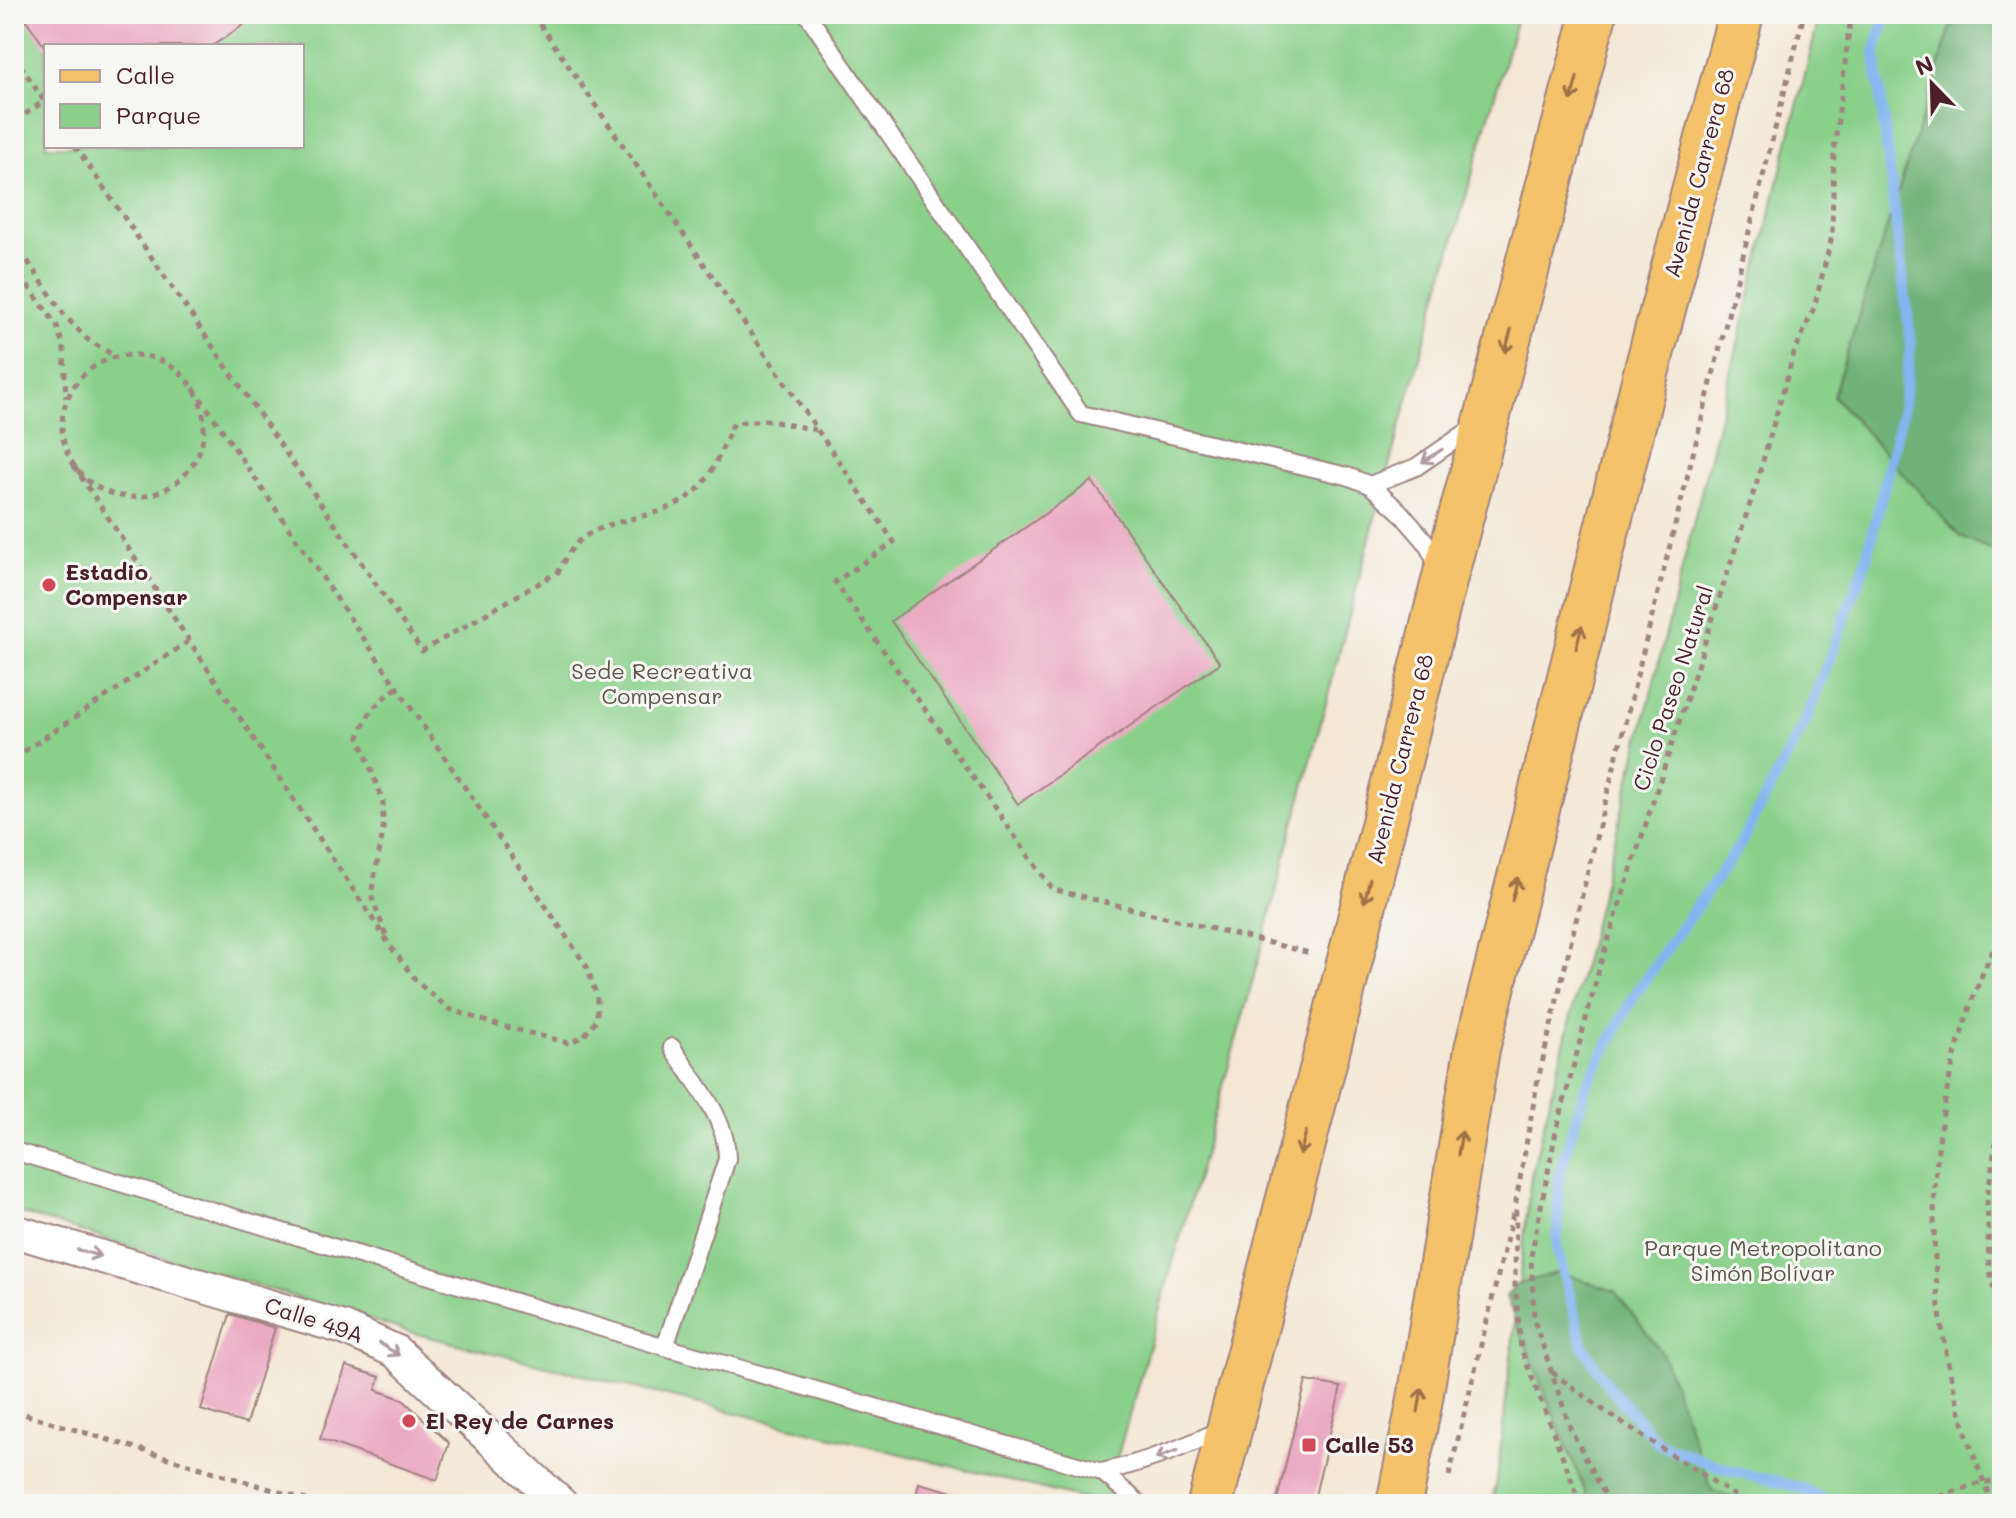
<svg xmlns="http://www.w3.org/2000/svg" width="2016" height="1518" font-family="Mali,sans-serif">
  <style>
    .green { fill: #8ad08b; stroke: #6a785b; stroke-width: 2; fill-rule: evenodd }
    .forest { fill: #6fb277; stroke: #5c6851; stroke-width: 2 }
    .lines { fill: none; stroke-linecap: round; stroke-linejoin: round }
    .stream { stroke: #84b5f0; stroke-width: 11 }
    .building { fill: #ebaac4 }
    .service-casing { stroke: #9f8380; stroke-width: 20 }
    .minor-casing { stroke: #9f8380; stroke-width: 36 }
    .primary-casing { stroke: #9f8380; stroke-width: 48 }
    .path { stroke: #9f8380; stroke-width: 5; stroke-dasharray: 6 6; stroke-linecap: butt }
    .service { stroke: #fff; stroke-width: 16 }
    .minor { stroke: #fff; stroke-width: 32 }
    .primary { stroke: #f4c26a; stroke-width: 44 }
    .oneway { stroke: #9f704a }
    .oneway2 { stroke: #ae9aa0 }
    .poi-dot { fill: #d1495b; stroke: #f6f6f2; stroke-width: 3 }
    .labels { text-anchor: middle; stroke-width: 6; stroke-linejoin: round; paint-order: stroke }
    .street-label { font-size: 22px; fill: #4a1f2b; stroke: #f6f6f2 }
    .poi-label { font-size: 22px; font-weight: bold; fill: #4a1f2b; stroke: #f6f6f2; text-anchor: start }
    .park-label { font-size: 22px; fill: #5d5448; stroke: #f6f6f2 }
  </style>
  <rect width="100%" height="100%" fill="#f6f6f2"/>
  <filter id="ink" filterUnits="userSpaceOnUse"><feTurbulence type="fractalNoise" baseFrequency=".0125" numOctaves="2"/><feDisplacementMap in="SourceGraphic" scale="16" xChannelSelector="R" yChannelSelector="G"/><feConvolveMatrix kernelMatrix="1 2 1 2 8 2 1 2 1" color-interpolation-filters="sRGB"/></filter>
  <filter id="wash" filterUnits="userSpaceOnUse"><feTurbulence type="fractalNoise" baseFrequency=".006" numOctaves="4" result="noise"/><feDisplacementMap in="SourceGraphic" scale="32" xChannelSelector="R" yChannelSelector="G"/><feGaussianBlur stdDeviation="1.8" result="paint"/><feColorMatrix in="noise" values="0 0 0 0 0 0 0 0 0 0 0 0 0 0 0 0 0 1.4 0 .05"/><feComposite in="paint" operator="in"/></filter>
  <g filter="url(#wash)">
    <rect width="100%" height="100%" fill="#f4e7d4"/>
    <g class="green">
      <path d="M14,14H1518L1388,469L1248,998L1104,1504L413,1333L14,1211ZM46,46H302V146H46Z"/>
      <path d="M1820,14H2002V1504H1491L1497,1481L1531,1176Z"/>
    </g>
    <g class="forest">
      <path d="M1955,14H2002V554L1960,537L1833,396Z"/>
      <path d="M1559,1272L1615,1291L1662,1353L1712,1491L1757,1504H1590L1506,1297L1515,1285Z"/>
    </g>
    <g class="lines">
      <path class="stream" d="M1832,1504L1801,1488L1729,1470L1659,1444L1609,1387L1583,1346L1557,1248L1559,1175L1586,1086L1635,994L1740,845L1806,720L1865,564L1902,413L1911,344L1875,51L1887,14"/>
    </g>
    <g id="blocks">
      <g class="building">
        <path d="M22,14H260L212,46H46V49Z"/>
        <path d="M1092,481L1220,663L1018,804L891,621Z"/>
        <path d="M230,1314L275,1328L246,1424L201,1410Z"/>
        <path d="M346,1366L380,1377L376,1390L402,1399L449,1443L437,1480L320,1439Z"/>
        <path d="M1306,1381L1341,1387L1313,1504H1276Z"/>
        <path d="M919,1483L994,1503V1504H914Z"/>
      </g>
    </g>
  </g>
  <g filter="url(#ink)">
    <use href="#blocks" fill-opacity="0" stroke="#9f8380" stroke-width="2"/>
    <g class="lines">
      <defs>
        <g id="service">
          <path d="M807,14L1081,414L1347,476L1370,485L1400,512L1425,541L1439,567"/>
          <path d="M1370,485L1416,467L1477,425"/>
          <path d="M14,1151L665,1347L1102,1472L1140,1504"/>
          <path d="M665,1347L727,1159C728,1118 693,1081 672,1047"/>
          <path d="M1102,1472C1146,1462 1184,1448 1224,1428"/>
        </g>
        <path id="minor" d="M14,1231L344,1328L395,1351L561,1504"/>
        <g id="primary">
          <path d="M1210,1504L1334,1024L1444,581L1594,14"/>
          <path d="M1399,1504L1419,1405L1477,1049L1646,373L1741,14"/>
        </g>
      </defs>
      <use href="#service" class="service-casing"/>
      <use href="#minor" class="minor-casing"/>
      <use href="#primary" class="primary-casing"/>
      <g class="path">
        <path d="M533,14L894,542L835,582L1052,889L1310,953"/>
        <path d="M14,55L44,101L14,122"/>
        <path d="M75,146L422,651L558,572C565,560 571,545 584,537C620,513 663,522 698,489C715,473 723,443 734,423L766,420L816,430"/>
        <path d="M14,241L65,316L88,340L115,356"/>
        <path d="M14,266L57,326L64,350L66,398"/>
        <circle cx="133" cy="426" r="71"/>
        <path d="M74,466L391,947L417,982L449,1009L494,1024L569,1043L584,1036L597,1019V997L587,967L193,387"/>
        <path d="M14,758L189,641"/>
        <path d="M386,935L371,895L383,832V801L359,737C367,714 376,702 397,688"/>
        <path d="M2002,1105L1987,1197L1989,1266L2002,1331"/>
        <path d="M1552,1372L1606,1412L1740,1499L1751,1504"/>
        <path d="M14,1411L319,1504"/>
        <path d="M1449,1476L1514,1210"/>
        <path d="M1581,1504L1521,1349L1515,1285L1516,1201L1537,1084L1590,862L1804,14"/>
        <path d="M1610,1504L1571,1430L1534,1320L1531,1256L1556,1132L1601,962L1756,485L1794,353L1814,308L1832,236L1834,152L1851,14"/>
        <path d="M1917,1504L1983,1482H2002"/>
        <path d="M1993,1504C1914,1326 1912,1107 2002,932"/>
      </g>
      <use href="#service" class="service"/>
      <use href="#minor" class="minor"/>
      <use href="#primary" class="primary"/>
    </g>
    <defs><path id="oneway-shaft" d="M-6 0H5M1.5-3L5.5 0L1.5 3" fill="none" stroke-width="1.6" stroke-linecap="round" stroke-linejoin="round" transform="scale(2)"/></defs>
    <g class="oneway">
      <use href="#oneway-shaft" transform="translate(1574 89) rotate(105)"/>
      <use href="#oneway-shaft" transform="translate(1508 341) rotate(105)"/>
      <use href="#oneway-shaft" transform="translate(1579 637) rotate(-76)"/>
      <use href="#oneway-shaft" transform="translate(1515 889) rotate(-76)"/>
      <use href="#oneway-shaft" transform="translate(1367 891) rotate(104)"/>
      <use href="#oneway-shaft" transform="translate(1303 1143) rotate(105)"/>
      <use href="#oneway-shaft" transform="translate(1460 1143) rotate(-80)"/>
      <use href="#oneway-shaft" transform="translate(1420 1400) rotate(-81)"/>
    </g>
    <g class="oneway2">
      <use href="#oneway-shaft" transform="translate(1432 456) rotate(147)"/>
      <use href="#oneway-shaft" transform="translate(89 1253) rotate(16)"/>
      <use href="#oneway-shaft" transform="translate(389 1349) rotate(32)"/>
      <use href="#oneway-shaft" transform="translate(1167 1454) rotate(160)"/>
    </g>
  </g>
  <g class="poi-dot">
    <circle cx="49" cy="585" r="8"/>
    <circle cx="409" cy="1421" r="8"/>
    <rect x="1301" y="1437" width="16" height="16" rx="4"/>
  </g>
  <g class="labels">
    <g class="street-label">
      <text transform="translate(1699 173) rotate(-75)" y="8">Avenida Carrera 68</text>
      <text transform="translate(1673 688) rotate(-72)" y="8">Ciclo Paseo Natural</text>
      <text transform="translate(1400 759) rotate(-76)" y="8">Avenida Carrera 68</text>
      <text transform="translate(314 1320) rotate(18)" y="8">Calle 49A</text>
    </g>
    <g class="poi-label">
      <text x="65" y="580">Estadio<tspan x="65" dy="25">Compensar</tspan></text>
      <text x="425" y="1429">El Rey de Carnes</text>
      <text x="1325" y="1453">Calle 53</text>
    </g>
    <g class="park-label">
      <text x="662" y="679">Sede Recreativa<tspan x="662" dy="25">Compensar</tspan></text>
      <text x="1763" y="1256">Parque Metropolitano<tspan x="1763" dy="25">Simón Bolívar</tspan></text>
    </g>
  </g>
  <rect width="2016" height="1518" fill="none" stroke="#f6f6f2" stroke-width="48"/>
  <rect x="44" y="44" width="260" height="104" fill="#f6f6f2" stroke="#b1a0a2" stroke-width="2"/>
  <rect x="60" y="70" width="40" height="12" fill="#f4c26a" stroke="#b1a0a2" stroke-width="2"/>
  <text x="116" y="84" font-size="24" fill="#4a1f2b">Calle</text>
  <rect x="60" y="104" width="40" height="24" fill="#8ad08b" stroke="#b1a0a2" stroke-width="2"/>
  <text x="116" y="124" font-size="24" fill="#4a1f2b">Parque</text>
  <g transform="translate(1932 84) rotate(337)" stroke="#f6f6f2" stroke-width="6" paint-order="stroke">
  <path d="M0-6L14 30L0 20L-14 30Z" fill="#4a1f2b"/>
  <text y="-12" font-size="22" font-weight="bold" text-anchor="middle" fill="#4a1f2b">N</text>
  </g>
</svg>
